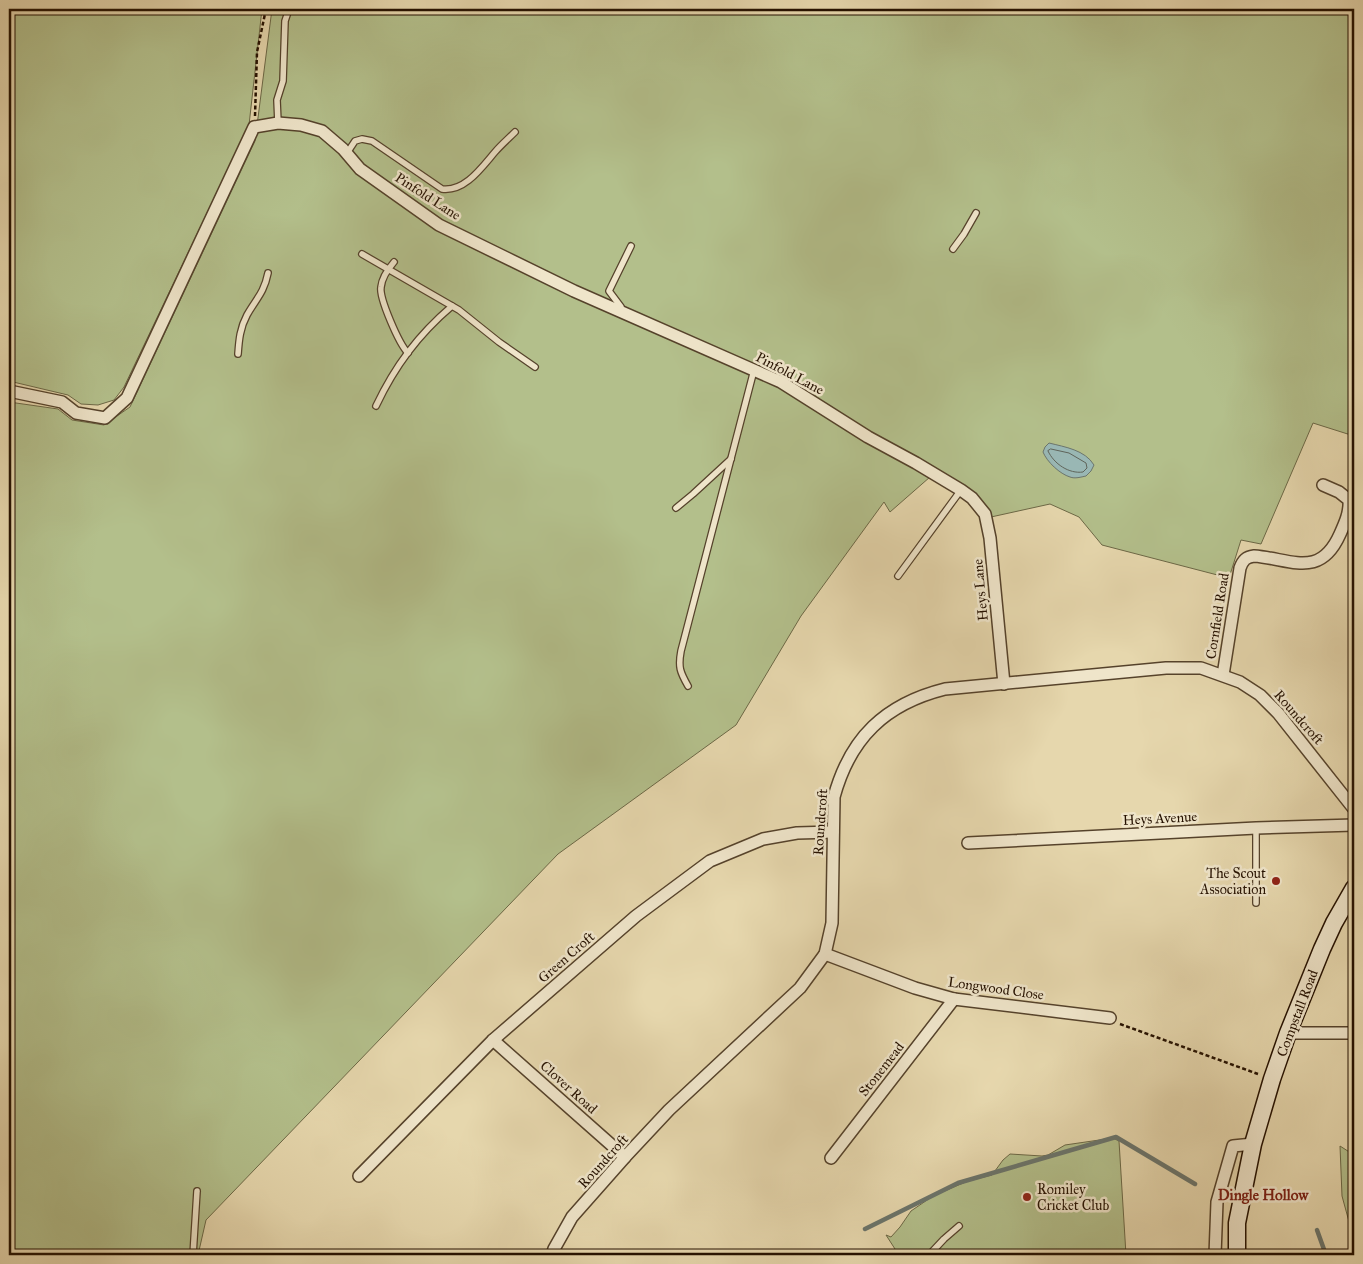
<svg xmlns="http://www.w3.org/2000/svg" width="1363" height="1264" font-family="'IM FELL Great Primer',serif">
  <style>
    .green { fill: #b3bf8b; stroke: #6c6846 }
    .water { fill: #99b7b4; stroke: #6b756c }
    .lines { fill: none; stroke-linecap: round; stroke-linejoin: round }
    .shore { stroke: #5f645a; stroke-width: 1 }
    .stream { stroke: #6b756c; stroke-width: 4.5 }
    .service-casing { stroke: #55422b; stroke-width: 8 }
    .minor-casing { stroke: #55422b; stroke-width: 14 }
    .secondary-casing { stroke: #251100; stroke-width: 19 }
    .path { stroke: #251100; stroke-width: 2.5; stroke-dasharray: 4 2.5; stroke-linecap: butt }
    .service { stroke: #efe5ca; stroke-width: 5.5 }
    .minor { stroke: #efe5ca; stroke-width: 11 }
    .secondary { stroke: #efe5ca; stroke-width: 16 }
    .poi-dot { fill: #8f2418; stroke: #efe5ca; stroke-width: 2 }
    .labels { text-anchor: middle; stroke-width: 5; stroke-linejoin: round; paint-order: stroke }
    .street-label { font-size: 14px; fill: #251100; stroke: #efe5ca }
    .poi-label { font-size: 14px; fill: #251100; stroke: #efe5ca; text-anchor: end }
    .neighbourhood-label { font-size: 15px; font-weight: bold; fill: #7a1f14; stroke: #efe5ca }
  </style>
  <rect width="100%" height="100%" fill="#e6d7ad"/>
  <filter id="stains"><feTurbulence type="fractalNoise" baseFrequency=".004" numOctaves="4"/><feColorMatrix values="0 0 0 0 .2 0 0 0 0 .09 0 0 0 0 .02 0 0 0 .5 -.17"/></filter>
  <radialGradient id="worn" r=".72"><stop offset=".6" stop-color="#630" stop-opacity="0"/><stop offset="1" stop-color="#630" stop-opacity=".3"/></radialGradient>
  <g class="green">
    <path d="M9,9H262L249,125L124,387L114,400L98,405L81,404L68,395L9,381Z"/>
    <path d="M272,9H1354V436L1313,423L1261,544L1241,540L1229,578L1102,545L1079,517L1050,504L991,517L930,477L890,512L884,502L801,616L736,725L558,854L206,1220L198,1255H9V402L58,409L72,420L104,425L130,407L255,141Z"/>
    <path d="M1113,1138L1119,1141L1126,1255H895V1249L886,1235L891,1237L900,1227L911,1211L933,1196L968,1181L992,1175L1003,1160L1010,1154L1042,1156L1048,1155L1065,1145Z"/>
    <path d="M1340,1146L1354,1155V1240L1342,1196Z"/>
  </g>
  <path class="water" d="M1049,443C1065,447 1085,450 1094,465L1091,471L1086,476C1081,477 1075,479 1070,477C1060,474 1047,462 1043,452L1045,447Z"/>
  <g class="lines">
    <path class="shore" d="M1051,449L1069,453L1086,463L1087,468L1083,472C1069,474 1054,464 1048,451Z"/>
    <g class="stream">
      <path d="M865,1229L958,1183L1116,1137L1195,1184"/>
      <path d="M1317,1230L1326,1255"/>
    </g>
    <defs>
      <g id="service">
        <path d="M278,123L277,100L283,81L285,21L289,9"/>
        <path d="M347,153L355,141L362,139L372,141L442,189C465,192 482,167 495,152C501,145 508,139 515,132"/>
        <path d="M953,249L964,234L976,213"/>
        <path d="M362,254L459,310L499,342L535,367"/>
        <path d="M394,262C388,269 382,277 381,287C379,298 399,344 408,353"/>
        <path d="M621,310V307L609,291L631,246"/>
        <path d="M238,354C239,340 240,328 247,315C256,299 264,293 268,273"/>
        <path d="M376,406C395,366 418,335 452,306"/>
        <path d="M676,508L693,494L731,459"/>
        <path d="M898,576L961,490"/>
        <path d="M688,686C680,672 678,667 681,651L754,370"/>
        <path d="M1256,903V828"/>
        <path d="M193,1255L197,1191"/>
        <path d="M929,1255L944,1239L959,1226"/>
      </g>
      <g id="minor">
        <path d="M9,391L62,402L76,413L105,418L127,398L254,127L278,123L301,125L322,131L343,149L360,169L439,225L574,291L781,382L868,437L916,463L961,490L972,498L985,514L990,538L1004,684"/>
        <path d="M1223,675L1240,568C1243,560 1246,557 1254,556C1292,559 1320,579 1340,534C1345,523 1350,512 1349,500L1339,492L1323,485"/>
        <path d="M968,843L1256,828L1354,825"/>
        <path d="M825,954L915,988L954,999L1110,1018"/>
        <path d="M1288,1033H1354"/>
        <path d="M493,1040L625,1157"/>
        <path d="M831,1158L954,999"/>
        <path d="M359,1176L493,1040L636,916L710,861L763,839L797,833L833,832"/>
        <path d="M552,1255L554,1249L572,1217L625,1157L669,1110L800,988L825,954L832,923L834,797C850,738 885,704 945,689L1166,668H1201L1240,682L1260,695L1278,713L1354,809"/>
        <path d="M1215,1255L1217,1202L1233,1146L1253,1144"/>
      </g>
      <path id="secondary" d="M1237,1255V1223L1253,1144L1272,1079L1288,1033L1322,949L1334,923L1354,888"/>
    </defs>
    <use href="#service" class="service-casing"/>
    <use href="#minor" class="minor-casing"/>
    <use href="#secondary" class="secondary-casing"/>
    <g class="path">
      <path d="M255,116L257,52L266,9"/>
      <path d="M1120,1024L1258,1074"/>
    </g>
    <use href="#service" class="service"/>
    <use href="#minor" class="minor"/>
    <use href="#secondary" class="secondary"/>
  </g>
  <g class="poi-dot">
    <circle cx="1276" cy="881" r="5"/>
    <circle cx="1027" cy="1197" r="5"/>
  </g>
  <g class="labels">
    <g class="street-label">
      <text transform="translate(428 196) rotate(33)" y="5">Pinfold Lane</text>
      <text transform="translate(790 373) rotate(28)" y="5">Pinfold Lane</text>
      <text transform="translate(980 590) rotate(-95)" y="5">Heys Lane</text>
      <text transform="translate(1217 616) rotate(-81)" y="5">Cornfield Road</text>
      <text transform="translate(1299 717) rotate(49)" y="5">Roundcroft</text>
      <text transform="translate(1160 818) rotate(-3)" y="5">Heys Avenue</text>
      <text transform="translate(820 822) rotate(-86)" y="5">Roundcroft</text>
      <text transform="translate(566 957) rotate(-41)" y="5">Green Croft</text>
      <text transform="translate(996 988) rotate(8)" y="5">Longwood Close</text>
      <text transform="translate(1297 1013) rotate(-69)" y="5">Compstall Road</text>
      <text transform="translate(881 1069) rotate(-52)" y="5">Stonemead</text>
      <text transform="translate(569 1087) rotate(42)" y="5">Clover Road</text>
      <text transform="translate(603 1161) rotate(-48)" y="5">Roundcroft</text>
    </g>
    <g class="poi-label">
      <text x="1266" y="878">The Scout<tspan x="1266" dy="16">Association</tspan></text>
      <text x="1037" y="1194" text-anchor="start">Romiley<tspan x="1037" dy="16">Cricket Club</tspan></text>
    </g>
    <g class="neighbourhood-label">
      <text x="1263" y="1200">Dingle Hollow</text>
    </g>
  </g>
  <rect width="1363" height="1264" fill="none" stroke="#e6d7ad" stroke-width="30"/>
  <rect x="10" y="10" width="1343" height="1244" fill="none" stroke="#251100" stroke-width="2.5"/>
  <rect x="15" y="15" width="1333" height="1234" fill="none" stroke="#251100"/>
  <rect width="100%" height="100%" filter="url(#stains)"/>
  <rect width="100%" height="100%" fill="url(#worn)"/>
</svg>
